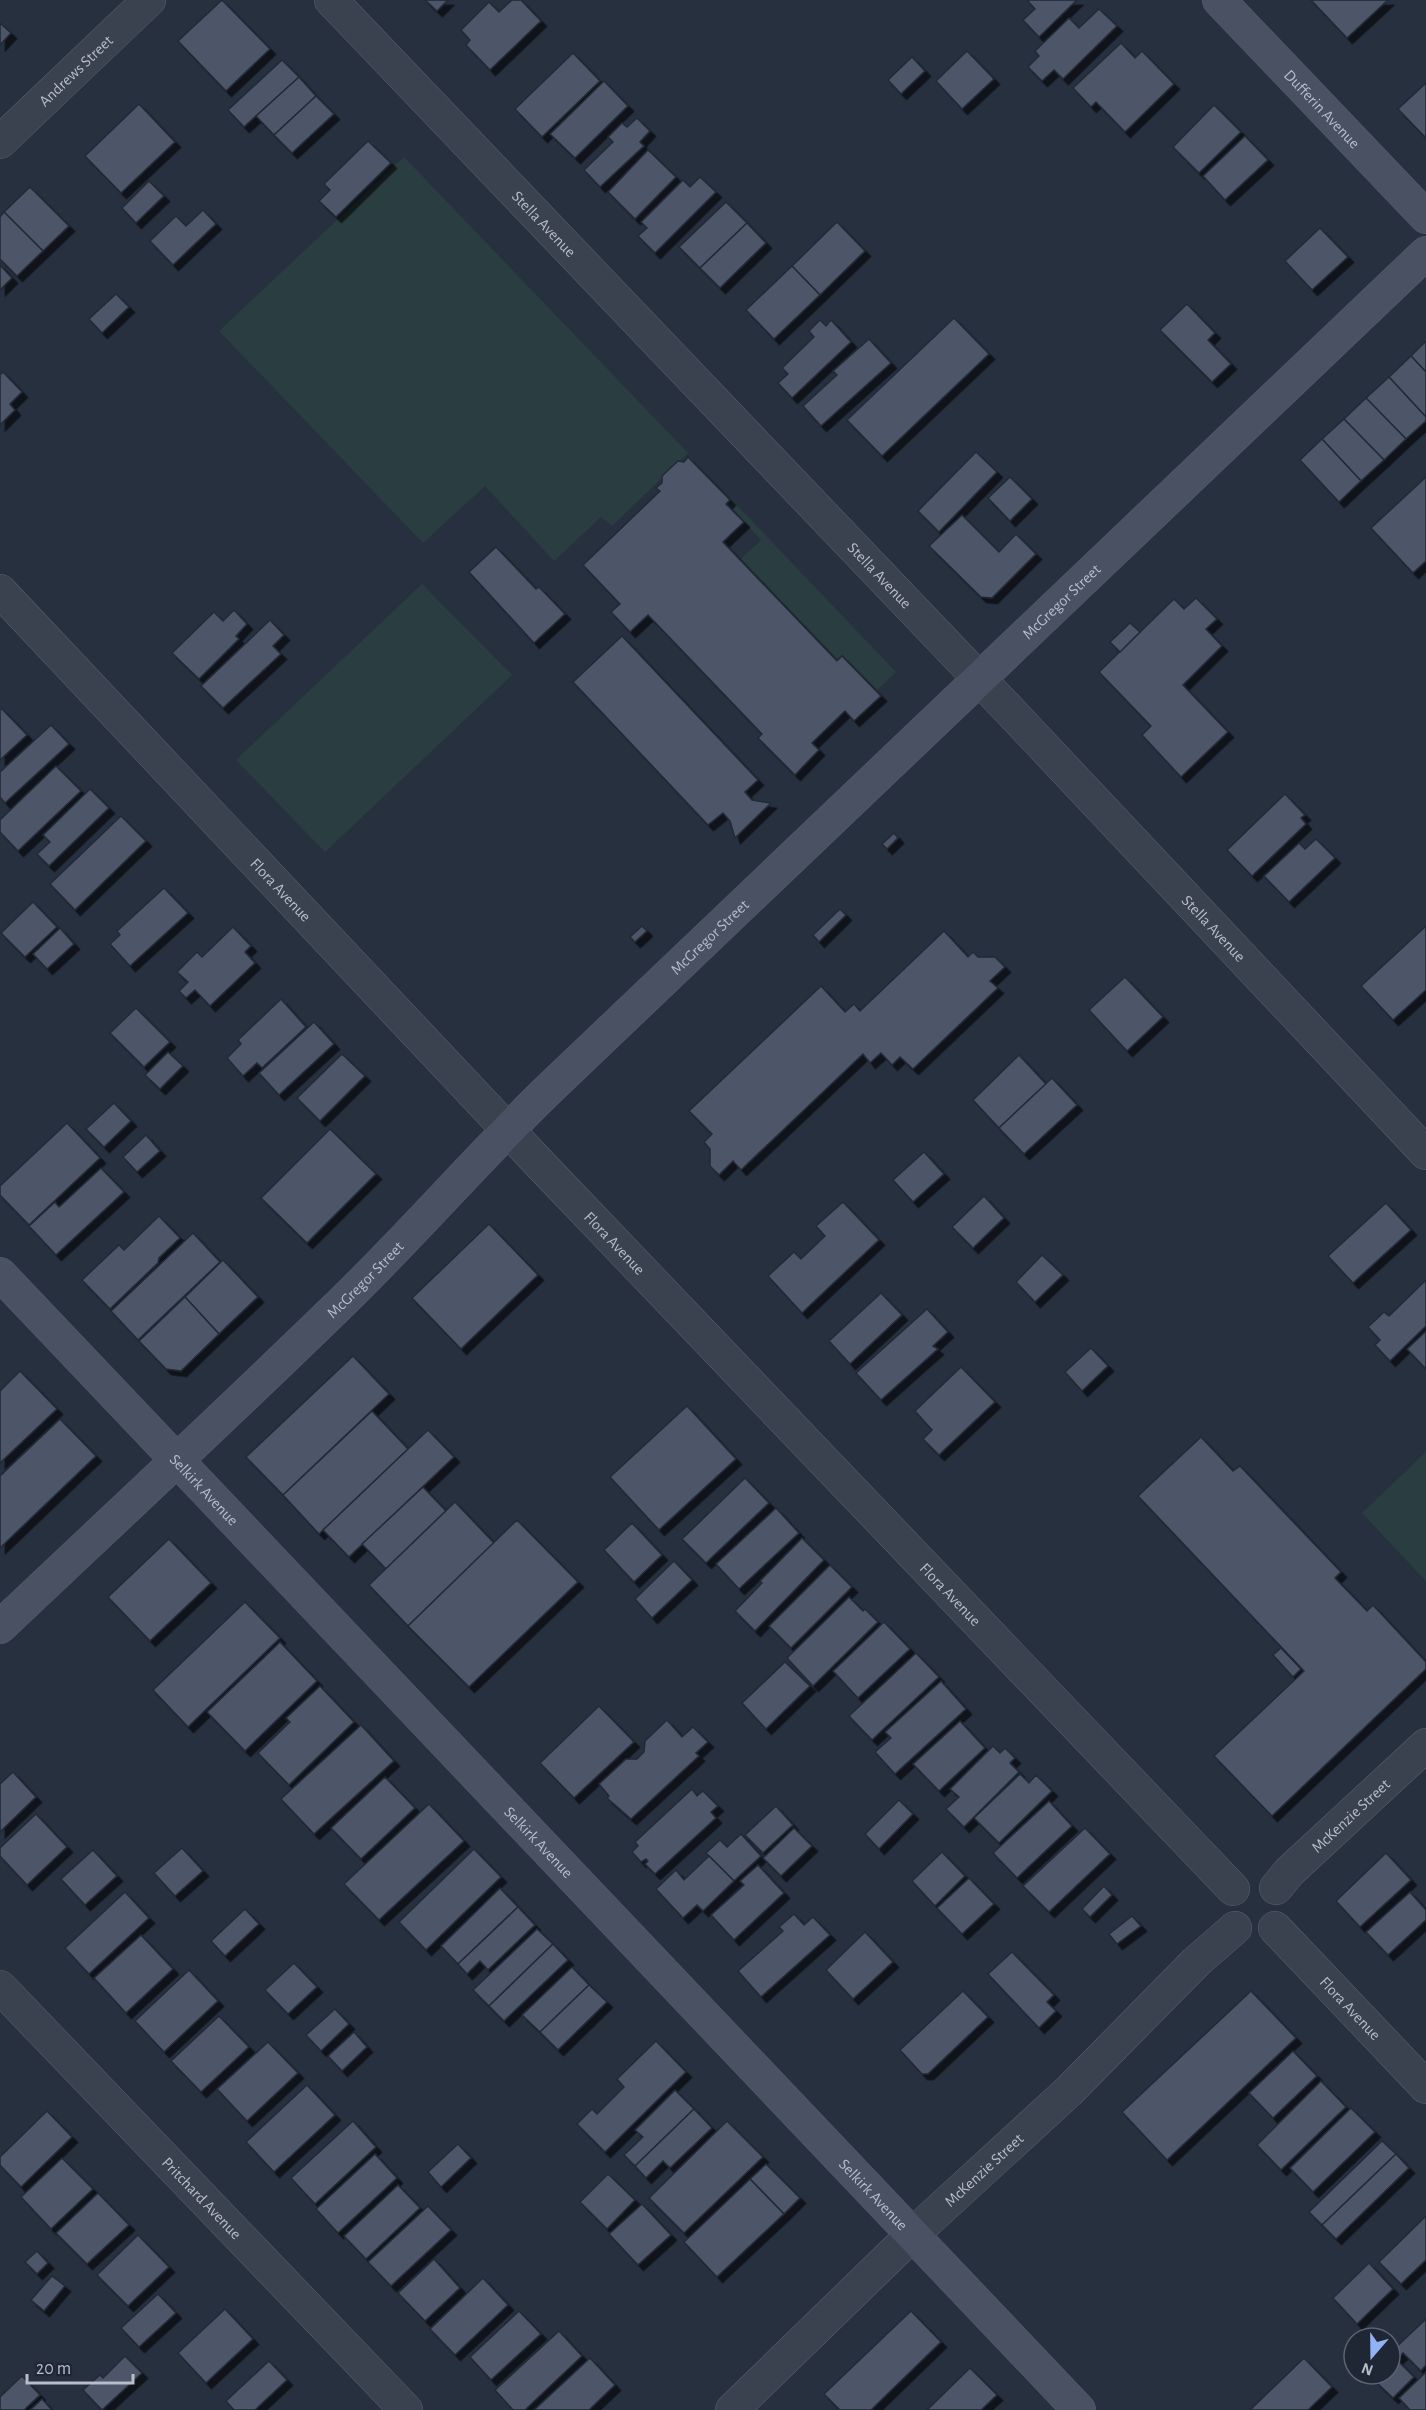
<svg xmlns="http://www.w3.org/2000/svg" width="1426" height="2410" font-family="'Alegreya Sans',sans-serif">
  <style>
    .green { fill: #2a3e41 }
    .building { fill: #4d5668; stroke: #222936; stroke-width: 1.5; filter: url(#shadow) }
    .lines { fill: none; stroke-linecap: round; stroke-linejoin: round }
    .minor-casing { stroke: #59606d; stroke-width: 34 }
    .secondary-casing { stroke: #59606d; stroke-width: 34 }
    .minor { stroke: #3b424f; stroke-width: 33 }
    .secondary { stroke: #495162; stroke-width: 33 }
    .labels { text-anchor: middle; stroke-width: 4.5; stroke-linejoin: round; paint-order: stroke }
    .street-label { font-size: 16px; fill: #b7bdca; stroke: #202734 }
  </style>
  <defs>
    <filter id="shadow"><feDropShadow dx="5.5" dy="5.5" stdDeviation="0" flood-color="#0009"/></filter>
  </defs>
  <rect width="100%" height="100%" fill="#27303f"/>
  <g class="green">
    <path d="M404,157L688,453L612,526L601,517L554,561L485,486L423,543L219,331Z"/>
    <path d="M732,500L896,672L877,690L842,654L837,659L741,559L761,540L728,504Z"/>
    <path d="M422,584L512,675L325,852L236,760Z"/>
    <path d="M1426,1452V1581L1362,1513Z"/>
  </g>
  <g class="building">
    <path d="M222,0L270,49L226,91L178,41Z"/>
    <path d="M425,0H448L437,11Z"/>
    <path d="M512,0H521L541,21L490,70L466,45L470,40L461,30L489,2L499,12Z"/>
    <path d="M1027,0H1077L1039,37L1023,20L1035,9Z"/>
    <path d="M1311,0H1388L1347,38Z"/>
    <path d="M1099,9L1117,26L1063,79L1054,70L1042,81L1028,67L1039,56L1035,51L1069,18L1079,28Z"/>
    <path d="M0,23L11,33L0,45Z"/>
    <path d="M1121,43L1135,58L1142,51L1174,84L1125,132L1096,102L1091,107L1073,88Z"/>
    <path d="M967,51L994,79L962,109L936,81Z"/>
    <path d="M573,53L600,81L542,137L515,109Z"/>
    <path d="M912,57L925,71L901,94L888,80Z"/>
    <path d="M282,60L299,77L244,127L228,110Z"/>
    <path d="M299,77L316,96L274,135L256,116Z"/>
    <path d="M604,81L628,106L575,158L550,134Z"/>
    <path d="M1426,83V138L1398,109Z"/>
    <path d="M316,96L334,114L292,153L274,135Z"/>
    <path d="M139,104L175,142L121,193L85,156Z"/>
    <path d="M1214,105L1241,132L1199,173L1173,147Z"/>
    <path d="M637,118L650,131L640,142L644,146L600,187L584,170L613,142L608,137L622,123L627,127Z"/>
    <path d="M1245,136L1268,160L1225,200L1203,176Z"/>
    <path d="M368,141L391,163L336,217L319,201L330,190L324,184Z"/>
    <path d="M648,150L676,177L635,219L608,192Z"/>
    <path d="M700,177L716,192L655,253L638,236L647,228L641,222L683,180L690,187Z"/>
    <path d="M149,181L164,196L136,223L122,208Z"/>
    <path d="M30,187L69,226L43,251L4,212Z"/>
    <path d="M726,202L747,223L700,268L679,247Z"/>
    <path d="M203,210L216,224L173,265L150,241L176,216L186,226Z"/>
    <path d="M4,212L43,251L17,276L0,259V217Z"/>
    <path d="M837,222L865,251L820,295L792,266Z"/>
    <path d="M747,223L766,243L720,288L700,268Z"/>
    <path d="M1320,228L1348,257L1312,290L1285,261Z"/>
    <path d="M0,265L12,278L0,290Z"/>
    <path d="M792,266L820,295L774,339L746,310Z"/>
    <path d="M116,294L129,307L102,333L89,319Z"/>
    <path d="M1187,304L1215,333L1208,340L1231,364L1212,382L1160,330Z"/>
    <path d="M954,318L989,354L882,456L847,420Z"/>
    <path d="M820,320L826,326L831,320L851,342L792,398L778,383L788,374L782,368L814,337L809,331Z"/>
    <path d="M869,339L891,363L821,426L803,406L837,375L833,371Z"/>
    <path d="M1426,341V372L1411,356Z"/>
    <path d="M1411,356L1426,372V417L1389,377Z"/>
    <path d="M3,372L22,392L10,404L15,410L0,425V375Z"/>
    <path d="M1389,377L1426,417V421L1406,439L1366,398Z"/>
    <path d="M1366,398L1406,439L1384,460L1344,419Z"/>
    <path d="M1344,419L1384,460L1361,481L1322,439Z"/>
    <path d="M1322,439L1361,481L1339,502L1300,460Z"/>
    <path d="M976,452L997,472L939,532L918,511Z"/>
    <path d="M688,457L730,500L726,504L744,522L723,542L837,661L842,656L881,696L854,721L845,711L812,743L819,750L795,775L758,738L762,734L648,615L630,632L611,612L620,604L583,565L660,491L656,488L662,483V476L678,461L684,462Z"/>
    <path d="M1010,477L1032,499L1010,521L988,498Z"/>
    <path d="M1426,477V561L1413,573L1371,528Z"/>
    <path d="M962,515L999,552L1016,534L1036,554L992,598L981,597L929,546Z"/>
    <path d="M496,547L536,589L539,587L565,614L534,643L469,572Z"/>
    <path d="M1196,598L1217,619L1206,629L1222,646L1183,685L1228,732L1181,777L1142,735L1151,726L1099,672L1174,599L1184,609Z"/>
    <path d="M234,610L247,624L236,636L239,639L199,679L172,653L214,612L223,621Z"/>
    <path d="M270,620L284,635L273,646L281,654L223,708L201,686Z"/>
    <path d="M1130,623L1140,632L1120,652L1110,642Z"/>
    <path d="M622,636L758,780L745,792L752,800L771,803L735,838L730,821L723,813L708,825L573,682Z"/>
    <path d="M2,709L27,735L0,760V710Z"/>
    <path d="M51,725L69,744L5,803L0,797V772Z"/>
    <path d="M56,766L81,791L18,851L0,832V820Z"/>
    <path d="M90,789L109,808L49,866L37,854L50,842L43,835Z"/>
    <path d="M1285,794L1305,815L1301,818L1306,824L1252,876L1227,850Z"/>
    <path d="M121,816L146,841L75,910L50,884Z"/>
    <path d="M894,833L898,838L887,849L882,844Z"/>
    <path d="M1316,839L1335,858L1289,902L1264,876L1299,843L1305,849Z"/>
    <path d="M164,888L188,913L130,966L110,944L120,935L117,931Z"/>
    <path d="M33,902L57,927L25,957L1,933Z"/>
    <path d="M840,909L846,915L819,942L813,935Z"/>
    <path d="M642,926L647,931L635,942L630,937Z"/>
    <path d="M1426,926V990L1393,1020L1361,986Z"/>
    <path d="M233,927L251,946L245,952L255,963L210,1006L195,990L186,998L179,991L188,982L177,972L197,952L202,957Z"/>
    <path d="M60,928L74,944L47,969L33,954Z"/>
    <path d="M944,931L968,957L973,952L978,957H995L1005,967L990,981L998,988L913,1069L900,1057L892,1065L881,1053L870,1063L863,1054L741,1170L733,1161L719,1175L710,1166V1149L704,1142L712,1134L689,1111L821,986L845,1012L854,1004L860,1011Z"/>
    <path d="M1125,977L1163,1017L1127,1051L1089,1010Z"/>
    <path d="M281,999L306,1027L262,1068L257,1063L243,1076L227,1058L241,1044L238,1040Z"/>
    <path d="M136,1008L170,1042L144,1067L110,1033Z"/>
    <path d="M314,1022L334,1044L279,1095L259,1073Z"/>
    <path d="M168,1052L183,1066L160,1089L145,1075Z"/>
    <path d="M342,1054L365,1076L320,1121L297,1098Z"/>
    <path d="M1019,1055L1046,1084L999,1128L973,1100Z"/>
    <path d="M1052,1078L1077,1105L1024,1154L999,1128Z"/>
    <path d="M114,1103L131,1121L104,1147L86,1129Z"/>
    <path d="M67,1123L100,1158L29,1225L0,1195V1186Z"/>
    <path d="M330,1129L376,1174L307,1243L261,1198Z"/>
    <path d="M146,1135L160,1151L137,1172L123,1157Z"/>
    <path d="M924,1152L944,1174L913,1202L893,1180Z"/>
    <path d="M101,1168L124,1192L56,1255L29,1226L55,1202L59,1207Z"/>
    <path d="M984,1196L1004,1218L973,1248L952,1227Z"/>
    <path d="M843,1202L879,1240L802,1313L768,1276L794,1252L801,1259L825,1236L816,1226Z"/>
    <path d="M1386,1203L1411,1230L1353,1283L1328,1256Z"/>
    <path d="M159,1216L180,1238L159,1258L158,1263L110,1309L82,1280L119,1245L124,1250Z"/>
    <path d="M489,1224L538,1275L461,1349L412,1298Z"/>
    <path d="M193,1233L220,1262L138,1340L111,1311Z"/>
    <path d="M1042,1255L1063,1275L1035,1302L1016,1282Z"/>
    <path d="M223,1260L258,1297L219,1334L185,1297Z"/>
    <path d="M1426,1280V1326L1390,1361L1375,1345L1380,1340L1368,1327L1384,1312L1389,1316Z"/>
    <path d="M881,1293L902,1315L850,1364L829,1341Z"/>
    <path d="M185,1297L219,1334L181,1371L166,1369L139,1341Z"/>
    <path d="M927,1309L948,1332L933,1346L938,1349L881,1400L856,1373Z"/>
    <path d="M1426,1331V1369L1407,1349Z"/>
    <path d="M1091,1348L1108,1366L1082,1391L1065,1372Z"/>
    <path d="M353,1356L389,1394L283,1495L246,1457Z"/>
    <path d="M961,1367L995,1402L939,1455L923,1439L932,1430L915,1411Z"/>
    <path d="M20,1371L57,1409L0,1463V1391Z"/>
    <path d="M687,1406L736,1459L659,1530L610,1477Z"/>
    <path d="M372,1411L408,1449L319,1534L283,1495Z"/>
    <path d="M60,1419L96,1456L0,1548V1476Z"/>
    <path d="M428,1430L454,1457L349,1557L323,1530Z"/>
    <path d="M1201,1437L1233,1471L1240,1466L1341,1572L1335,1578L1367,1611L1373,1605L1426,1662V1669L1272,1816L1214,1756L1304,1671L1138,1496Z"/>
    <path d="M745,1478L769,1503L706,1563L682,1539Z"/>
    <path d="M423,1487L446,1511L386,1569L362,1544Z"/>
    <path d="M455,1502L494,1543L408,1626L369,1585Z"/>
    <path d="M776,1508L799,1533L739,1589L716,1564Z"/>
    <path d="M517,1520L578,1582L469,1687L408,1626Z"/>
    <path d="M632,1523L662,1555L634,1582L604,1550Z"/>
    <path d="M802,1538L824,1560L755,1631L735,1611L762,1583L760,1581Z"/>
    <path d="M169,1539L211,1583L150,1641L108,1597Z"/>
    <path d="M674,1561L692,1580L652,1618L635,1599Z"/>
    <path d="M830,1565L852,1587L791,1648L769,1626Z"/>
    <path d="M849,1597L863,1611L865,1609L878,1622L813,1686L787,1658Z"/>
    <path d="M245,1602L280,1638L188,1727L153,1690Z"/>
    <path d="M884,1622L910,1649L858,1698L833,1671Z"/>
    <path d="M280,1642L317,1681L245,1751L207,1712Z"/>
    <path d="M1281,1648L1301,1669L1293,1677L1273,1655Z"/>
    <path d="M916,1653L939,1677L872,1740L849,1716Z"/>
    <path d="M785,1662L810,1686L766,1729L742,1703Z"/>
    <path d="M941,1681L966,1709L895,1774L875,1752L891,1738L885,1732Z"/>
    <path d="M320,1686L354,1722L289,1785L258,1753L290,1722L286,1718Z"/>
    <path d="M599,1706L634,1742L574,1798L540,1763Z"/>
    <path d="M667,1720L682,1737L693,1727L708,1742L696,1753L699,1756L631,1819L607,1798L609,1796L599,1784L626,1759H637L644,1752L645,1741Z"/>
    <path d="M960,1721L985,1748L939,1791L913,1764Z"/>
    <path d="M361,1725L394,1761L314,1834L281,1799Z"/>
    <path d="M993,1746L1000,1753L1005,1748L1015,1758L1010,1763L1019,1772L964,1827L946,1809L959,1797L950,1789Z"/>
    <path d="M13,1772L36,1797L0,1832V1784Z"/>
    <path d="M1020,1774L1029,1783L1036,1775L1052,1791L999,1843L974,1818Z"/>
    <path d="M385,1777L415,1808L361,1859L331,1828Z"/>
    <path d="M692,1789L697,1796L703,1791L718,1806L711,1812L716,1818L655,1874L645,1864L648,1861L646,1859L641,1862L632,1852L638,1846L635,1842Z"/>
    <path d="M899,1800L913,1814L879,1849L865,1834Z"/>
    <path d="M1049,1801L1072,1826L1017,1878L993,1853Z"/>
    <path d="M429,1804L464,1841L379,1920L344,1884Z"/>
    <path d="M776,1806L793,1825L763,1853L745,1835Z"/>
    <path d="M36,1814L67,1847L27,1885L0,1856V1848Z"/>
    <path d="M794,1828L812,1846L781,1876L763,1858Z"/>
    <path d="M1085,1828L1110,1854L1049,1912L1023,1886Z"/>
    <path d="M741,1834L761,1856L734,1881L706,1853L720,1840L727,1847Z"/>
    <path d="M182,1848L203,1871L175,1896L154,1873Z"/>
    <path d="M474,1849L501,1877L426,1950L399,1922Z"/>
    <path d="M93,1850L117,1876L85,1905L61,1879Z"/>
    <path d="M942,1852L965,1876L935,1906L912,1881Z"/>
    <path d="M1386,1853L1411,1880L1360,1927L1336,1901Z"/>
    <path d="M709,1856L734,1881L703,1911L697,1905L683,1918L656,1889L676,1870L684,1880Z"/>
    <path d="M758,1865L784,1893L734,1940L711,1915L744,1885L740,1881Z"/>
    <path d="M969,1878L994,1904L962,1934L937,1908Z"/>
    <path d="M1104,1886L1112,1895L1090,1917L1082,1909Z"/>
    <path d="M500,1888L518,1907L458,1964L441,1946Z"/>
    <path d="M125,1892L149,1918L89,1974L65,1948Z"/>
    <path d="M1410,1892L1426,1910V1920L1388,1955L1366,1932Z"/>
    <path d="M518,1907L535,1925L488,1970L480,1961L467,1974L458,1964Z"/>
    <path d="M245,1909L259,1924L225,1956L211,1941Z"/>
    <path d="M794,1914L804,1925L813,1917L830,1935L761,1997L738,1971L783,1931L779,1927Z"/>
    <path d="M1132,1916L1141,1926L1117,1944L1109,1934Z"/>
    <path d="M537,1929L553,1944L489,2006L473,1990Z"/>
    <path d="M865,1932L893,1962L853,1999L826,1970Z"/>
    <path d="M141,1935L173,1969L126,2013L94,1978Z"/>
    <path d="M553,1944L568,1960L504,2021L489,2006Z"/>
    <path d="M1012,1952L1054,1995L1047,2002L1056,2011L1039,2028L988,1974Z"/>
    <path d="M294,1963L317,1987L288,2014L265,1990Z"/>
    <path d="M572,1967L589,1985L540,2032L522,2015Z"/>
    <path d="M189,1970L218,2001L164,2052L135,2021Z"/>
    <path d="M589,1985L607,2002L558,2050L540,2032Z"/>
    <path d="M963,1991L988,2017L928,2074H922L900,2050Z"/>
    <path d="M1251,1991L1296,2038L1167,2160L1122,2112Z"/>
    <path d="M335,2009L349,2024L321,2051L306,2035Z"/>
    <path d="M219,2016L249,2047L201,2092L171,2061Z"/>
    <path d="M354,2032L367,2047L342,2071L328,2056Z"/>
    <path d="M656,2041L686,2072L605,2152L577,2124L592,2109L597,2114L624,2087L617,2079Z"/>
    <path d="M268,2042L298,2073L247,2121L217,2089Z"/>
    <path d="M1293,2051L1317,2076L1273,2118L1249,2093Z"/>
    <path d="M1321,2081L1346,2107L1281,2170L1257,2145Z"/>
    <path d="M307,2085L335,2115L274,2172L246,2142Z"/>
    <path d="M675,2090L694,2109L635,2166L624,2155L643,2137L635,2130Z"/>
    <path d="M1351,2108L1375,2132L1313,2192L1290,2168Z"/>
    <path d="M694,2109L712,2128L670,2168L663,2161L646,2178L635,2166Z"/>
    <path d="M47,2111L72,2137L21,2187L0,2165V2157Z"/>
    <path d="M353,2121L376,2147L315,2204L291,2178Z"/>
    <path d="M727,2121L763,2157L684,2233L649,2198Z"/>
    <path d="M1382,2141L1396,2154L1322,2225L1309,2212Z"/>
    <path d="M458,2144L471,2158L441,2187L428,2172Z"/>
    <path d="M375,2154L397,2178L338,2233L316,2209Z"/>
    <path d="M1396,2154L1409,2168L1336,2239L1322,2225Z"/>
    <path d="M62,2158L93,2189L51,2229L21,2197Z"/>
    <path d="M766,2164L800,2198L784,2214L750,2179Z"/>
    <path d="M608,2174L635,2200L607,2229L580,2202Z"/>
    <path d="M750,2179L784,2214L717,2277L684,2242Z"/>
    <path d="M398,2185L420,2208L366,2259L344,2236Z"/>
    <path d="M98,2193L129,2225L87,2264L56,2233Z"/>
    <path d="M642,2204L671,2235L638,2265L609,2234Z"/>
    <path d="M428,2206L451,2230L391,2286L368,2262Z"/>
    <path d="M1426,2216V2260L1401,2284L1379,2262Z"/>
    <path d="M138,2235L169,2267L128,2306L97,2275Z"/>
    <path d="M37,2251L48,2263L37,2274L25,2262Z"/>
    <path d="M434,2259L460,2288L425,2321L398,2293Z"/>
    <path d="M1369,2263L1393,2289L1357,2324L1333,2298Z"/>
    <path d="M52,2276L65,2286L44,2311L31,2300Z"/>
    <path d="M483,2278L508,2305L455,2355L430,2329Z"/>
    <path d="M158,2294L176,2313L139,2347L121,2328Z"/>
    <path d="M225,2309L253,2339L206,2383L178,2353Z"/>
    <path d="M519,2311L541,2334L491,2380L470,2357Z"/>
    <path d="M911,2311L941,2342L871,2410H840L824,2394Z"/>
    <path d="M1426,2319V2365L1421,2371L1403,2353L1397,2359L1391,2352Z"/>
    <path d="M559,2331L582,2356L525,2410H513L495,2390Z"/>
    <path d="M125,2356L142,2373L102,2410L83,2390L100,2375L103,2378Z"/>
    <path d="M590,2358L615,2385L589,2410H534Z"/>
    <path d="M1304,2358L1332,2387L1308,2410H1250Z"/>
    <path d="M1396,2359L1414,2377L1393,2398L1375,2381L1381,2374H1390V2365Z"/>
    <path d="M269,2361L287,2380L255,2410H234L226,2401Z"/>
    <path d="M970,2368L997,2395L981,2410H927Z"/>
    <path d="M1426,2372V2410H1410L1399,2398Z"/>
    <path d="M22,2376L40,2395L24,2410H0V2397Z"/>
    <path d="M42,2399L52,2410H30Z"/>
  </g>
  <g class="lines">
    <defs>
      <g id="minor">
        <path id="s1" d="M331,0L1011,712L1426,1153"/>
        <path id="s2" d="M0,142L149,0"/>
        <path id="s3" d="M0,591L539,1163L1233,1889"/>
        <path id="s4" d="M1276,1888L1289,1872L1426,1745"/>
        <path id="s5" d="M1275,1928L1426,2087"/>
        <path id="s6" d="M0,1987L406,2410"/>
        <path id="s7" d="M732,2410L912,2235L1069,2091L1196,1962L1235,1928"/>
      </g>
      <g id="secondary">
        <path id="s8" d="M1219,0L1426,217"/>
        <path id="s9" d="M0,1274L1079,2410"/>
        <path id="s10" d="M0,1627C112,1521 225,1416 335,1309C408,1239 474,1162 547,1091L1426,253"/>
      </g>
    </defs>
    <use href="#minor" class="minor-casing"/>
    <use href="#secondary" class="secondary-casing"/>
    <use href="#minor" class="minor"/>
    <use href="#secondary" class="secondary"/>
  </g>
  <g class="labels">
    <g class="street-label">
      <text dy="6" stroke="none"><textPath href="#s2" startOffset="104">Andrews Street</textPath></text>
      <text dy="6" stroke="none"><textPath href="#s8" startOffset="150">Dufferin Avenue</textPath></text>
      <text dy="6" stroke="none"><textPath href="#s1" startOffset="309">Stella Avenue</textPath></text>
      <text dy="6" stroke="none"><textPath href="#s1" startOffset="795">Stella Avenue</textPath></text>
      <text dy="6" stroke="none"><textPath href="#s10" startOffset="1476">McGregor Street</textPath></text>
      <text dy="6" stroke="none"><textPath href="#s3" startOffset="410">Flora Avenue</textPath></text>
      <text dy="6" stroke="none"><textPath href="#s1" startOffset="1281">Stella Avenue</textPath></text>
      <text dy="6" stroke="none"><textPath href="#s10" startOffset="990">McGregor Street</textPath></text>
      <text dy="6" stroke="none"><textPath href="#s3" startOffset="896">Flora Avenue</textPath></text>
      <text dy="6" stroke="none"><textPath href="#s10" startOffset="504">McGregor Street</textPath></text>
      <text dy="6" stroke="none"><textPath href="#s9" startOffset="297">Selkirk Avenue</textPath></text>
      <text dy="6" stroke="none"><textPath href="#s3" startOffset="1382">Flora Avenue</textPath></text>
      <text dy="6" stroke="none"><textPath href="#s4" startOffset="104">McKenzie Street</textPath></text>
      <text dy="6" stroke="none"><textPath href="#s9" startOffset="783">Selkirk Avenue</textPath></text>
      <text dy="6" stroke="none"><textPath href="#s5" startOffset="110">Flora Avenue</textPath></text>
      <text dy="6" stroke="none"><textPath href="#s7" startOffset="348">McKenzie Street</textPath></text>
      <text dy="6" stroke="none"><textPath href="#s9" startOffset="1269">Selkirk Avenue</textPath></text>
      <text dy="6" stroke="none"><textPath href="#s6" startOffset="292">Pritchard Avenue</textPath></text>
    </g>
  </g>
  <g transform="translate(1372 2356) rotate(200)"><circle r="28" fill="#202734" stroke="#5c6370" stroke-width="1.5"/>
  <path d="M0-4.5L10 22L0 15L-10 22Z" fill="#93b2f3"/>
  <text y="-9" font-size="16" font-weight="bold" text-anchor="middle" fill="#b7bdca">N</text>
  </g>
  <path d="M27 2374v9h106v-9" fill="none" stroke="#b7bdca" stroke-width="3"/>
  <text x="36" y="2374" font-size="18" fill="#b7bdca" stroke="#202734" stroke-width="4.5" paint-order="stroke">20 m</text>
</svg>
